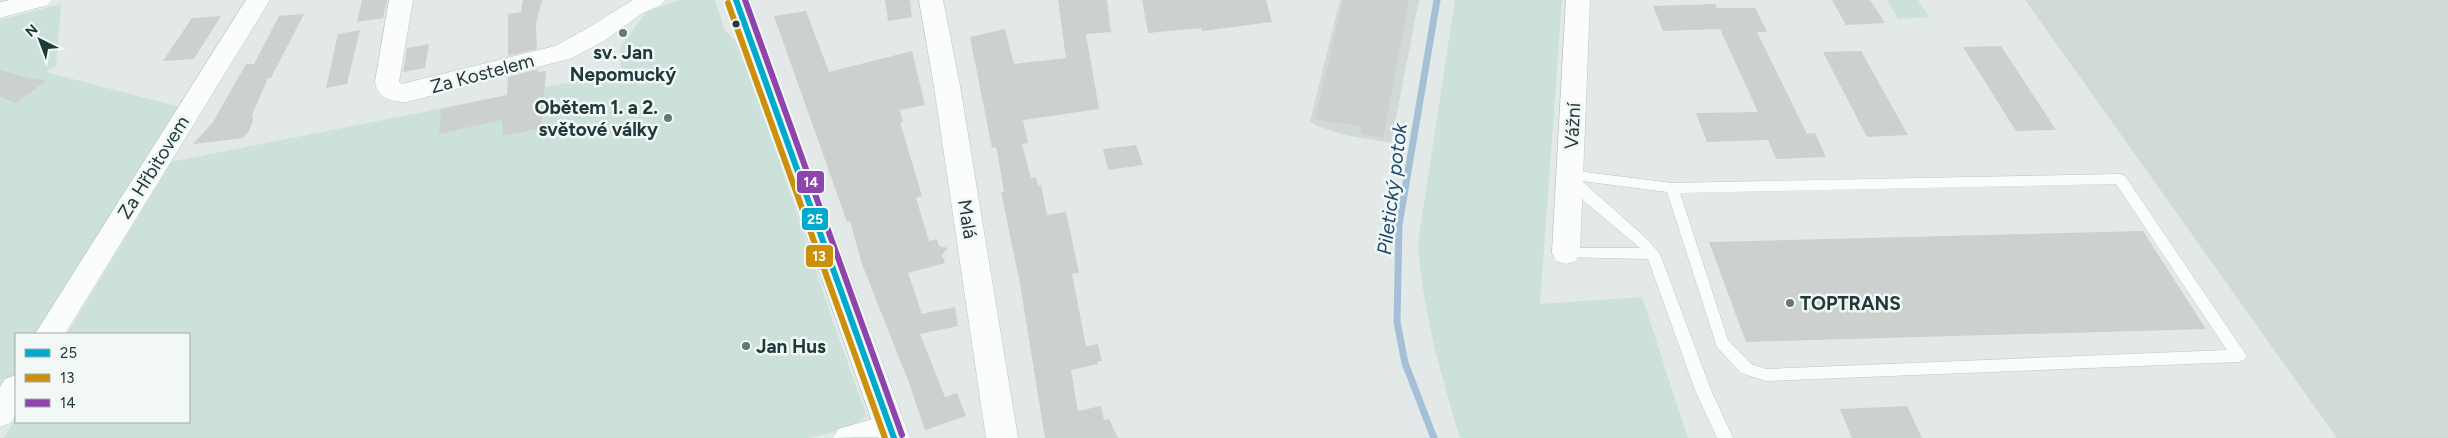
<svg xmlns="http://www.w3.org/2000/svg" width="2448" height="438" font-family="Figtree,sans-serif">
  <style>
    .built { fill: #d1dad9 }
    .green { fill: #cce1da }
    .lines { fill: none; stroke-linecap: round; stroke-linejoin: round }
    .stream { stroke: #a5c0d6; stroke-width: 7 }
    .building { fill: #ccd1d0 }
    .lane-casing { stroke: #c0c5c5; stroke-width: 1 }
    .street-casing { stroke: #c0c5c5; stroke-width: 1 }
    .secondary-casing { stroke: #bfc6c6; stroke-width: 1 }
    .lane { fill: #fbfcfc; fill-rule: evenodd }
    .street { fill: #fbfcfc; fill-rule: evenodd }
    .secondary { fill: #fbfcfc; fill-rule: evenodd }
    .bus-1-casing { stroke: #f1f8f6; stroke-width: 10 }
    .bus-2-casing { stroke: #f1f8f6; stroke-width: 10 }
    .bus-3-casing { stroke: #f1f8f6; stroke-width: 10 }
    .bus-1 { stroke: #00a9ce; stroke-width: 6 }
    .bus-2 { stroke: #cc900c; stroke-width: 6 }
    .bus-3 { stroke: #8e44ad; stroke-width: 6 }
    .bus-dot { fill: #22393b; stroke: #f1f8f6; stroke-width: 2 }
    .poi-dot { fill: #667778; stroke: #f1f8f6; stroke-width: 2 }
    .labels { text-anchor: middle; stroke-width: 5; stroke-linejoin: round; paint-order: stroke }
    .poi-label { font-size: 19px; font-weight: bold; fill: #22393b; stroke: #f1f8f6; text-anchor: start }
    .street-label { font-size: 19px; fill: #22393b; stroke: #f1f8f6 }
    .water-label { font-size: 20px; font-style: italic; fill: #1f4a74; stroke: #f1f8f6 }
    .line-badge { stroke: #f1f8f6; stroke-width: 2 }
    .badge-label { font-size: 14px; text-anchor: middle; font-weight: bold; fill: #fff }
  </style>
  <rect width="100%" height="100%" fill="#e3e9e8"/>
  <g class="built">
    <path d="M1340,0H1419L1391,143L1345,135L1317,126L1310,121Z"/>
    <path d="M2025,0H2448V438H2337Z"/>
  </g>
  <g class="green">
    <path d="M680,0H715L725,30L740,46C783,169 822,294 867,416L849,428L810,438H4L16,417V422H189V334H67L171,162L503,96L504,135L542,128L545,87L621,72L620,48L646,12Z"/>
    <path d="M1455,0H1562L1540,304L1642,297L1688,438H1460C1441,374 1422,310 1418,243Z"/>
    <path d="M1887,0H1918L1929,17L1898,19Z"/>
    <path d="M61,4L56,66L46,72L180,107L43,334H16V379L0,406V20Z"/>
  </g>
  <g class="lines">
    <path class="stream" d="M1434,438L1405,363L1397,322L1399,225L1437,0"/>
  </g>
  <g class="building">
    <path d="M362,0H387L383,18L357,22Z"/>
    <path d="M523,0H542L536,24L537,49L508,56V14L521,12Z"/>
    <path d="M885,0H910L912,17L888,21Z"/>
    <path d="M1058,0H1107L1111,32L1086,34L1099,109L1023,120L1028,143L1022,144L1031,178L1036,177L1038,186L1041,185L1047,215L1066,212L1079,273L1072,274L1086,346L1098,344L1102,361L1097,362L1098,364L1071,370L1078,411L1101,406L1104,420L1109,419L1118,438H1045L1020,284L1001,192H1004L997,151L995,147L992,148L970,37L1005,29L1014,64L1066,58Z"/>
    <path d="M1142,0H1266L1272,22L1202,31L1201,28L1148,33Z"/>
    <path d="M1343,0H1409L1383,138L1361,134V126L1315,120Z"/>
    <path d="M1832,0H1870L1885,23L1846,25Z"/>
    <path d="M1715,4L1717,8H1755L1767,32H1757L1807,134L1815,133L1826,157L1776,159L1768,140L1707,142L1696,113L1758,112L1720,29L1663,31L1653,6Z"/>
    <path d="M806,11L829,72L912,51L925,105L900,110L903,122H900L922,196L916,198L929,241L937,239L939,246L948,248L942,255L945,263L908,273L922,314L955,307L958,326L920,334L945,397L957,393L966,416L925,430L909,383L862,264L850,221L847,222L774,16Z"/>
    <path d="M304,14L271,78H268L252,115L253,120L249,131L243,138L193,144L213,122L246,64H254L279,16Z"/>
    <path d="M221,16L194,59L163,61L192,18Z"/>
    <path d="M360,30L347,84L326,88L338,34Z"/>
    <path d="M429,44L425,68L403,72L407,48Z"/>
    <path d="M2001,46L2056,130L2016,131L1963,47Z"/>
    <path d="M1861,51L1908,135L1867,137L1823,52Z"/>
    <path d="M538,69V72L546,71L542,128L503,136L502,120L439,134L441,109L507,95L508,77Z"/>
    <path d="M0,70L29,78L46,81L16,103L0,97Z"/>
    <path d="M1136,145L1143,165L1108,170L1103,149Z"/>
    <path d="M2143,231L2206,329L1746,342L1709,242Z"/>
    <path d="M1907,406L1922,438H1852L1840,409Z"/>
  </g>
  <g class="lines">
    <defs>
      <path id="lane" d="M1569,170L1672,183L2120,174L2125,176L2247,356L2244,360L2239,362L1766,381L1741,373L1717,347L1667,192L1582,181L1648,240L1660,254L1711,390L1733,438H1717L1695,390L1648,259L1561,257L1559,253L1561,249L1566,248H1640L1585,202L1562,175ZM2116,184L2227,350L1766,369L1751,364L1728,340L1680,193Z"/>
      <g id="street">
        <path d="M10,0H52L48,5L0,18V2Z"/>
        <path d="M246,0H270L65,334H35Z"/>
        <path d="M389,0H413L399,82L402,84L555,46L586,29L633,0H665L661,5L641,14L604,41L572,58L407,102C392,102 378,99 375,82Z"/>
        <path d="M919,0H943L960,86L1018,438H986L934,86Z"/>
        <path d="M1566,0H1590L1580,253L1576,261L1566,264L1556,261L1552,253Z"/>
        <path d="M16,375V414L11,423L0,427V387L5,379Z"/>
        <path d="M890,414L901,418L906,427L901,436L833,438L838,429Z"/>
      </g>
      <path id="secondary" d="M724,0H748L910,438H878Z"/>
    </defs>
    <use href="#lane" class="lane-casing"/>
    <use href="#street" class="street-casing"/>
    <use href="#secondary" class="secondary-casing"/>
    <use href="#lane" class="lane"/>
    <use href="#street" class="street"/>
    <use href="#secondary" class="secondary"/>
    <defs>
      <path id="bus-1" d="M736,0L894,438"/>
      <path id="bus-2" d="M728,3L885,438"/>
      <path id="bus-3" d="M745,0L902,435"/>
    </defs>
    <use href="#bus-1" class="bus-1-casing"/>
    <use href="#bus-2" class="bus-2-casing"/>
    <use href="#bus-3" class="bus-3-casing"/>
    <use href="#bus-1" class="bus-1"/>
    <use href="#bus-2" class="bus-2"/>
    <use href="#bus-3" class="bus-3"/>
  </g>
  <circle class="bus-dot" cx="736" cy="24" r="4.5"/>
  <g class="poi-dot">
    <circle cx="623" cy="33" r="5"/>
    <circle cx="668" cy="118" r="5"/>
    <circle cx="1790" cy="303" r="5"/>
    <circle cx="746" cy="346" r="5"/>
  </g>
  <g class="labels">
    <g class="poi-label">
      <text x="623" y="59" text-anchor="middle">sv. Jan<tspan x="623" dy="22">Nepomucký</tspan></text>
      <text x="658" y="114" text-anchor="end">Obětem 1. a 2.<tspan x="658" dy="22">světové války</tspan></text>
      <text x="1800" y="310">TOPTRANS</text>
      <text x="756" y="353">Jan Hus</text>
    </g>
    <g class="street-label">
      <text transform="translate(482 73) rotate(-15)" y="7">Za Kostelem</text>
      <text transform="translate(1572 126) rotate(-87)" y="7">Vážní</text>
      <text transform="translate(153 167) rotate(-58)" y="7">Za Hřbitovem</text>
      <text transform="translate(968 219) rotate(81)" y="7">Malá</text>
    </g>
    <g class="water-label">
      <text transform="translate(1392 189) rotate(-83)" y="7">Piletický potok</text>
    </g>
  </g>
  <g class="line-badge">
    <rect x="796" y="170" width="29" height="24" rx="5" fill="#8e44ad"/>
    <rect x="801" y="207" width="28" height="24" rx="5" fill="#00a9ce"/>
    <rect x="805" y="244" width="29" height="24" rx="5" fill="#cc900c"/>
  </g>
  <g class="badge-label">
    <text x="811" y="187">14</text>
    <text x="815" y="224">25</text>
    <text x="819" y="261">13</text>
  </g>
  <rect x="15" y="333" width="175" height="90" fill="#f1f8f6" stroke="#9eacab"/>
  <rect x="25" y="349" width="25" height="8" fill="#00a9ce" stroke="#9eacab"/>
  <text x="60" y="358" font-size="15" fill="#22393b">25</text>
  <rect x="25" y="374" width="25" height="8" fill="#cc900c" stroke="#9eacab"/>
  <text x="60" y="383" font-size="15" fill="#22393b">13</text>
  <rect x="25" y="399" width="25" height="8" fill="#8e44ad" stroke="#9eacab"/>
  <text x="60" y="408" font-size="15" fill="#22393b">14</text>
  <g transform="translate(40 40) rotate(318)" stroke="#f1f8f6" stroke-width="4" paint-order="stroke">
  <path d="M0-4L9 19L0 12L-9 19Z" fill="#22393b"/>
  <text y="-8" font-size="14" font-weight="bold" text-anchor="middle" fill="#22393b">N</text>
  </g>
</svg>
